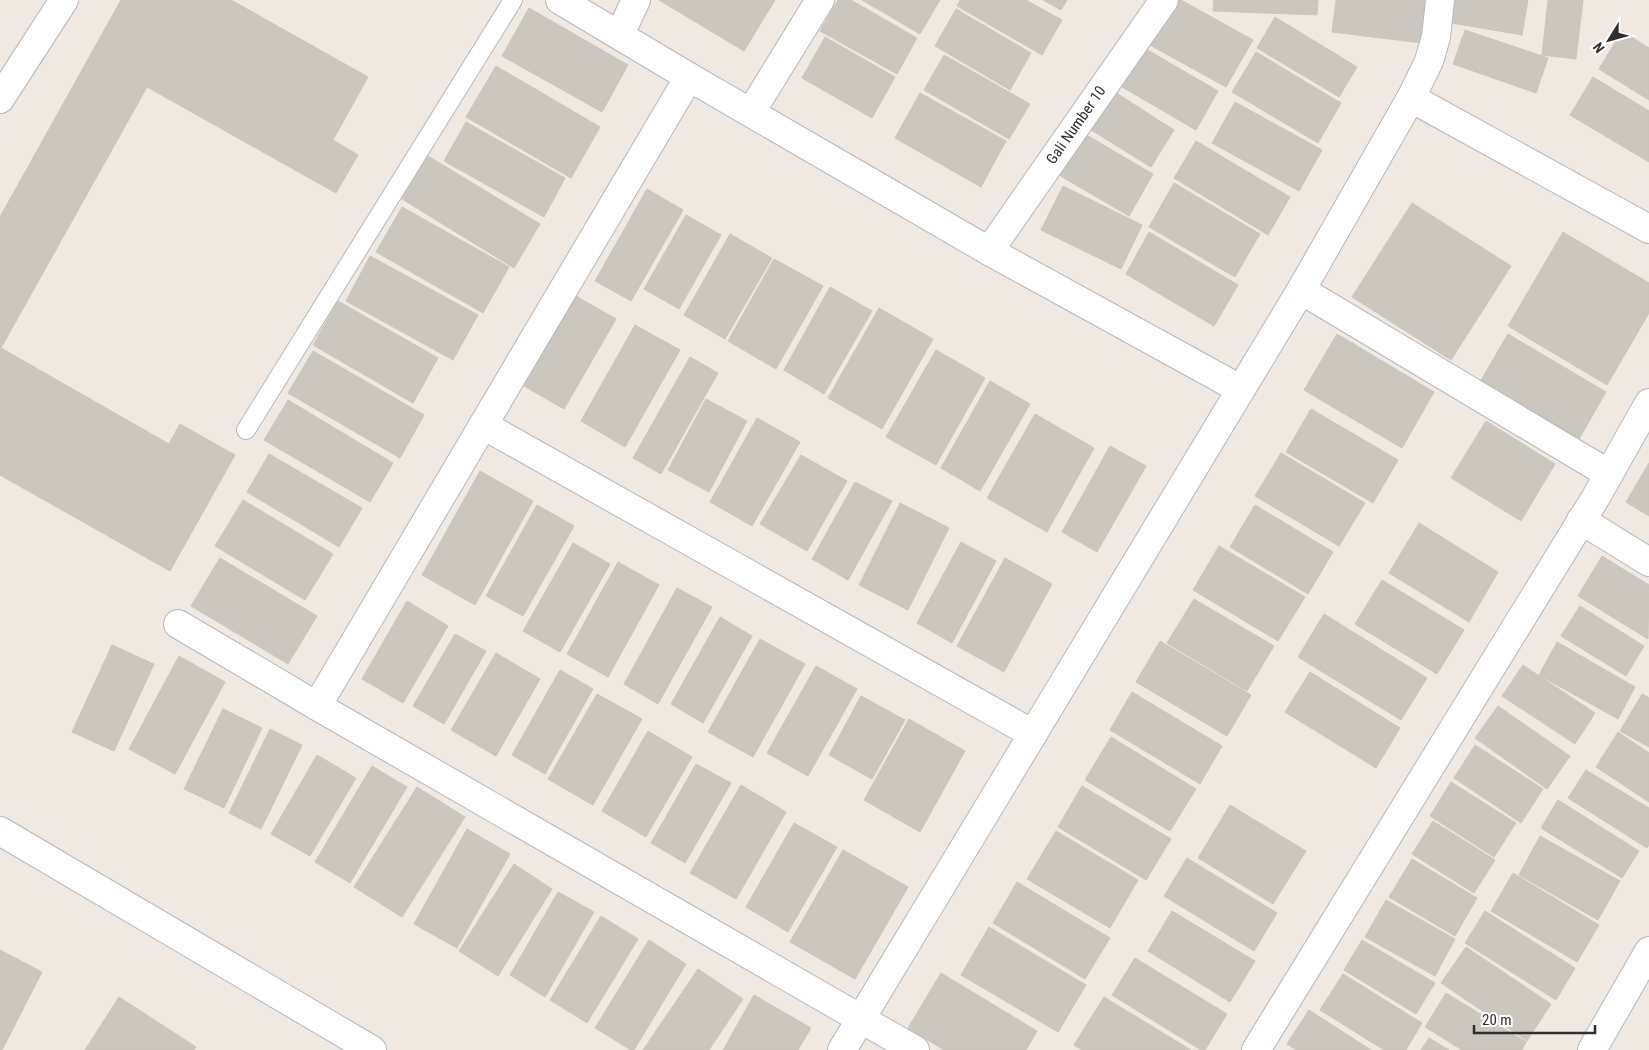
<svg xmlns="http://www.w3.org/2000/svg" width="1649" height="1050" font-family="'Roboto Condensed',sans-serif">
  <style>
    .building { fill: #cbc7bf; stroke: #cbc5ba }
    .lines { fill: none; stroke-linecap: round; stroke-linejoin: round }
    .service-casing { stroke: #b4b7c1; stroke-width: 20 }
    .minor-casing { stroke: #b4b7c1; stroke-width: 30 }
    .tertiary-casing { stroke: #b4b7c1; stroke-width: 30 }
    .service { stroke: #fff; stroke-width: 18 }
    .minor { stroke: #fff; stroke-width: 28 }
    .tertiary { stroke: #fff; stroke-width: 28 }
    .labels { text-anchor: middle; stroke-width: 5; stroke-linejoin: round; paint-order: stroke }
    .street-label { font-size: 15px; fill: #2e2e2e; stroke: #fff }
  </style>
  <rect width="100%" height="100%" fill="#efe9e1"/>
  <g class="building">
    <path d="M121,0H231L368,77L333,140L358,155L336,193L147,87L1,348L169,444L180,424L235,455L170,571L0,475V217Z"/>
    <path d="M659,0H775L744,51Z"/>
    <path d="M838,0H851L917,38L897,74L820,31Z"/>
    <path d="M862,0H940L920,34Z"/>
    <path d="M960,0H1026L1062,20L1042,55L957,6Z"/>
    <path d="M1043,0H1067L1061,10Z"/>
    <path d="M1175,0H1181L1253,40L1226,87L1150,45Z"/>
    <path d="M1214,0H1318L1317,15L1213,11Z"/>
    <path d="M1336,0H1426L1422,43L1332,32Z"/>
    <path d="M1449,0H1528L1522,35L1446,22Z"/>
    <path d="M1548,0H1583L1576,59L1542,55Z"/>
    <path d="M529,8L628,65L602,112L502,56Z"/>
    <path d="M956,9L1031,53L1010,90L935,46Z"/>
    <path d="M1275,17L1357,67L1339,97L1257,48Z"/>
    <path d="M1465,30L1548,58L1536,93L1453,64Z"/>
    <path d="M1622,31L1649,48V100L1599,69Z"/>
    <path d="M825,37L895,77L872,118L802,78Z"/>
    <path d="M1139,45L1218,91L1196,130L1117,84Z"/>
    <path d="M1256,52L1341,103L1318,143L1232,92Z"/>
    <path d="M944,55L1030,104L1009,139L924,90Z"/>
    <path d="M496,66L600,127L571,178L466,117Z"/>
    <path d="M1593,77L1649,111V162L1570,115Z"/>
    <path d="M1107,87L1174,130L1151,167L1083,125Z"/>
    <path d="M920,93L1006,141L981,187L895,138Z"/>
    <path d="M1235,102L1322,150L1299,191L1212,143Z"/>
    <path d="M466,122L565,178L544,217L444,161Z"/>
    <path d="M1083,133L1153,174L1129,216L1059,175Z"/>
    <path d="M1196,141L1290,197L1268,235L1174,178Z"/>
    <path d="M428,156L540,224L514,268L402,199Z"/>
    <path d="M1174,183L1260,234L1235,277L1149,227Z"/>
    <path d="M1063,186L1142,225L1121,269L1041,230Z"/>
    <path d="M647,189L683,210L631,301L595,281Z"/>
    <path d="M1412,203L1511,266L1451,360L1352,297Z"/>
    <path d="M402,207L509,267L483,313L376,252Z"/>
    <path d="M686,215L721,235L679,309L644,289Z"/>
    <path d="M1149,232L1238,285L1214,326L1126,274Z"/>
    <path d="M1563,232L1649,283V313L1607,385L1508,326Z"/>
    <path d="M730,234L772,258L725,339L684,315Z"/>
    <path d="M370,256L478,315L453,360L346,301Z"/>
    <path d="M774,259L823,286L776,369L728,341Z"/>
    <path d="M830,287L872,311L824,394L784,370Z"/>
    <path d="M576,296L616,319L564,409L524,386Z"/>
    <path d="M338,301L438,358L413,403L313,345Z"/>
    <path d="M879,308L933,339L882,429L828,398Z"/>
    <path d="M635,325L680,350L625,447L581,421Z"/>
    <path d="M1337,334L1434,392L1402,448L1304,390Z"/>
    <path d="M1508,334L1606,392L1579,439L1481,380Z"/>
    <path d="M936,350L985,378L936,465L886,437Z"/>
    <path d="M313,351L424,415L400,458L288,393Z"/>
    <path d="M690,357L718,373L661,474L633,458Z"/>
    <path d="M990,381L1030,404L980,491L941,468Z"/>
    <path d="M706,399L747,421L709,492L668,470Z"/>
    <path d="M288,400L393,463L370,502L264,440Z"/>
    <path d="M1311,409L1398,460L1373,503L1286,452Z"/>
    <path d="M1035,414L1094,448L1047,532L987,498Z"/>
    <path d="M757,418L800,442L752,526L710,502Z"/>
    <path d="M1486,421L1555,464L1521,521L1451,478Z"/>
    <path d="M1110,446L1146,466L1097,552L1062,532Z"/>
    <path d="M1281,453L1365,503L1339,546L1255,496Z"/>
    <path d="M269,454L362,508L339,547L247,492Z"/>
    <path d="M801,455L847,481L807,551L760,524Z"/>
    <path d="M1649,463V516L1626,502Z"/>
    <path d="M480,471L533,501L475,605L422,575Z"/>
    <path d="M855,482L892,501L848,580L812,559Z"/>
    <path d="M243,500L333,554L305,600L215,546Z"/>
    <path d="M900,503L949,528L908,610L859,585Z"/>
    <path d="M537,505L574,526L523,616L486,596Z"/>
    <path d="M1255,505L1333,552L1308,594L1230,547Z"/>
    <path d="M1419,523L1498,572L1469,622L1389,573Z"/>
    <path d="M961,542L996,561L952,643L917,623Z"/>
    <path d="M573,543L610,564L560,652L523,631Z"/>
    <path d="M1219,546L1305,597L1278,641L1193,590Z"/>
    <path d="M1602,556L1649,585L1648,639L1578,596Z"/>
    <path d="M220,558L317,616L288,664L191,606Z"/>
    <path d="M1005,558L1052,584L1004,672L957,646Z"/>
    <path d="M618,562L659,585L608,677L567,654Z"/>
    <path d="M1382,580L1464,630L1437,674L1355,624Z"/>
    <path d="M677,588L712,607L658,704L624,684Z"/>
    <path d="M1194,599L1274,646L1247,691L1167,643Z"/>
    <path d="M407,601L448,626L403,703L362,679Z"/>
    <path d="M1580,606L1644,646L1626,676L1561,636Z"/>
    <path d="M1324,614L1427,678L1401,720L1298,657Z"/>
    <path d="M720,617L752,636L703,723L671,704Z"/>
    <path d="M455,634L486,651L444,724L413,706Z"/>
    <path d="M760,639L805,664L753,757L708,732Z"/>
    <path d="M1160,641L1251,695L1227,736L1136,682Z"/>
    <path d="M1557,642L1635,687L1618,719L1539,675Z"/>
    <path d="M112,645L154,664L114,751L72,732Z"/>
    <path d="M496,653L540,679L496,756L451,730Z"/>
    <path d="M179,656L225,682L175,774L129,749Z"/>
    <path d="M1523,665L1595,713L1575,744L1502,696Z"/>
    <path d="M816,666L857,689L808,776L767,753Z"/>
    <path d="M560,670L593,689L545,774L512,755Z"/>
    <path d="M1310,672L1400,728L1376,768L1285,712Z"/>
    <path d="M1132,692L1222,746L1200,784L1110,730Z"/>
    <path d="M597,694L642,719L593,805L548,779Z"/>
    <path d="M1642,694L1649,698V747L1620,731Z"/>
    <path d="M861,696L905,720L872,779L829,755Z"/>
    <path d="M1498,706L1570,756L1547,789L1475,738Z"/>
    <path d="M223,709L262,728L224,808L184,789Z"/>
    <path d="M909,719L965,751L920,832L864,800Z"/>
    <path d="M270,729L302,745L261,829L229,813Z"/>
    <path d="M648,731L692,757L646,837L602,811Z"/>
    <path d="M1618,732L1649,753V802L1596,767Z"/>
    <path d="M1111,737L1196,789L1170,831L1085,780Z"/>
    <path d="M1475,745L1543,789L1521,823L1454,778Z"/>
    <path d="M317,755L356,778L310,856L271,834Z"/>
    <path d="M696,764L731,783L685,863L651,843Z"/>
    <path d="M372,766L407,787L350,883L315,862Z"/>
    <path d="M1586,770L1649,808V845L1647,848L1568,798Z"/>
    <path d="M1451,782L1516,823L1494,857L1430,816Z"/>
    <path d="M741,785L786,812L736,899L690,873Z"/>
    <path d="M1082,786L1171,839L1146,880L1058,827Z"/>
    <path d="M417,787L465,817L402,917L354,887Z"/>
    <path d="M1558,800L1639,851L1622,878L1541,828Z"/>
    <path d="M1230,805L1306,851L1273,904L1198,858Z"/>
    <path d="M1433,821L1495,860L1474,893L1412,854Z"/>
    <path d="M794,823L837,847L788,932L746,907Z"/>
    <path d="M467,829L510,854L457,948L414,924Z"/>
    <path d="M1056,831L1138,880L1110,928L1027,879Z"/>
    <path d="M1540,836L1620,881L1598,920L1519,875Z"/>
    <path d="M843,850L908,887L855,979L790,942Z"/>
    <path d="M1187,858L1277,913L1254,951L1164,896Z"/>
    <path d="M1412,859L1477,898L1455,936L1389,897Z"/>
    <path d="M514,864L552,889L498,976L459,951Z"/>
    <path d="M1513,873L1599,925L1577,962L1491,911Z"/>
    <path d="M1017,882L1110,938L1085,979L993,923Z"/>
    <path d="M558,892L594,912L545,997L510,975Z"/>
    <path d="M1386,900L1455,939L1435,976L1365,937Z"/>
    <path d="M1172,911L1255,961L1230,1002L1148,951Z"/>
    <path d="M1485,911L1575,968L1556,1000L1465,943Z"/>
    <path d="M601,916L638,939L587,1023L550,1000Z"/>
    <path d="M989,927L1086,985L1058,1032L961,975Z"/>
    <path d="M649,940L686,964L634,1050H631L595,1028Z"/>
    <path d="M1362,940L1435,983L1416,1014L1344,970Z"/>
    <path d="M1466,947L1551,1004L1527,1041L1441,983Z"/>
    <path d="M0,950L42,972L2,1050H0Z"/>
    <path d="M1135,958L1227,1014L1205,1050H1201L1112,995Z"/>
    <path d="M698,969L743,999L709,1050H643Z"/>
    <path d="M941,973L1037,1031L1026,1050H944L908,1028Z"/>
    <path d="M1343,974L1422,1023L1406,1050H1384L1320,1010Z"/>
    <path d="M1446,993L1526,1042L1522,1050H1462L1425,1027Z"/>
    <path d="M754,995L811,1028L798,1050H723Z"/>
    <path d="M119,997L196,1047L194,1050H85Z"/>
    <path d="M1104,997L1191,1050H1082L1074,1045Z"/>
    <path d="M1309,1010L1371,1050H1296L1287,1044Z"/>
    <path d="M1429,1038L1449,1050H1421Z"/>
  </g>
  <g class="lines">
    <defs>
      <path id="service" d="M246,430L513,0"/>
      <g id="minor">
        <path d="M560,0L689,77L989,251L1240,389"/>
        <path d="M620,34L636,0"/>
        <path d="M1411,98L1649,229"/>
        <path d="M0,99L64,0"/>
        <path d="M751,112L820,0"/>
        <path d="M989,251L1164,0"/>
        <path d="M1301,290L1609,474"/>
        <path d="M483,425L1033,734"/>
        <path d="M1581,520L1649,562"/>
        <path d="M178,624L317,706L915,1050"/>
        <path d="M317,706L689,77"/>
        <path d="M842,1050L1301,290L1411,98L1429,61L1436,37L1440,0"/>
        <path d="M1256,1050L1596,497L1649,403"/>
        <path d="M1592,1050L1649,951"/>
      </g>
      <path id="tertiary" d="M0,831L372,1050"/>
    </defs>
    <use href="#service" class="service-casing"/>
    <use href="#minor" class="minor-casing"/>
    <use href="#tertiary" class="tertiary-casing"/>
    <use href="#service" class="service"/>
    <use href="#minor" class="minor"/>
    <use href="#tertiary" class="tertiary"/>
  </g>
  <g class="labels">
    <g class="street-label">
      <text transform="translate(1076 125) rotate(-55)" y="5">Gali Number 10</text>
    </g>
  </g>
  <g transform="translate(1609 40) rotate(233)" stroke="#ffffff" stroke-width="4" paint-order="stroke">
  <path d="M0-4L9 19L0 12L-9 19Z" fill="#2e2e2e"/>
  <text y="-8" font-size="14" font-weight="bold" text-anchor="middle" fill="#2e2e2e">N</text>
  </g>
  <path d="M1474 1025v8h121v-8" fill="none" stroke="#2e2e2e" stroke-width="2.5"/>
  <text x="1482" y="1025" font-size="15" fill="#2e2e2e" stroke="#ffffff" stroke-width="4" paint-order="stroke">20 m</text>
</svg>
